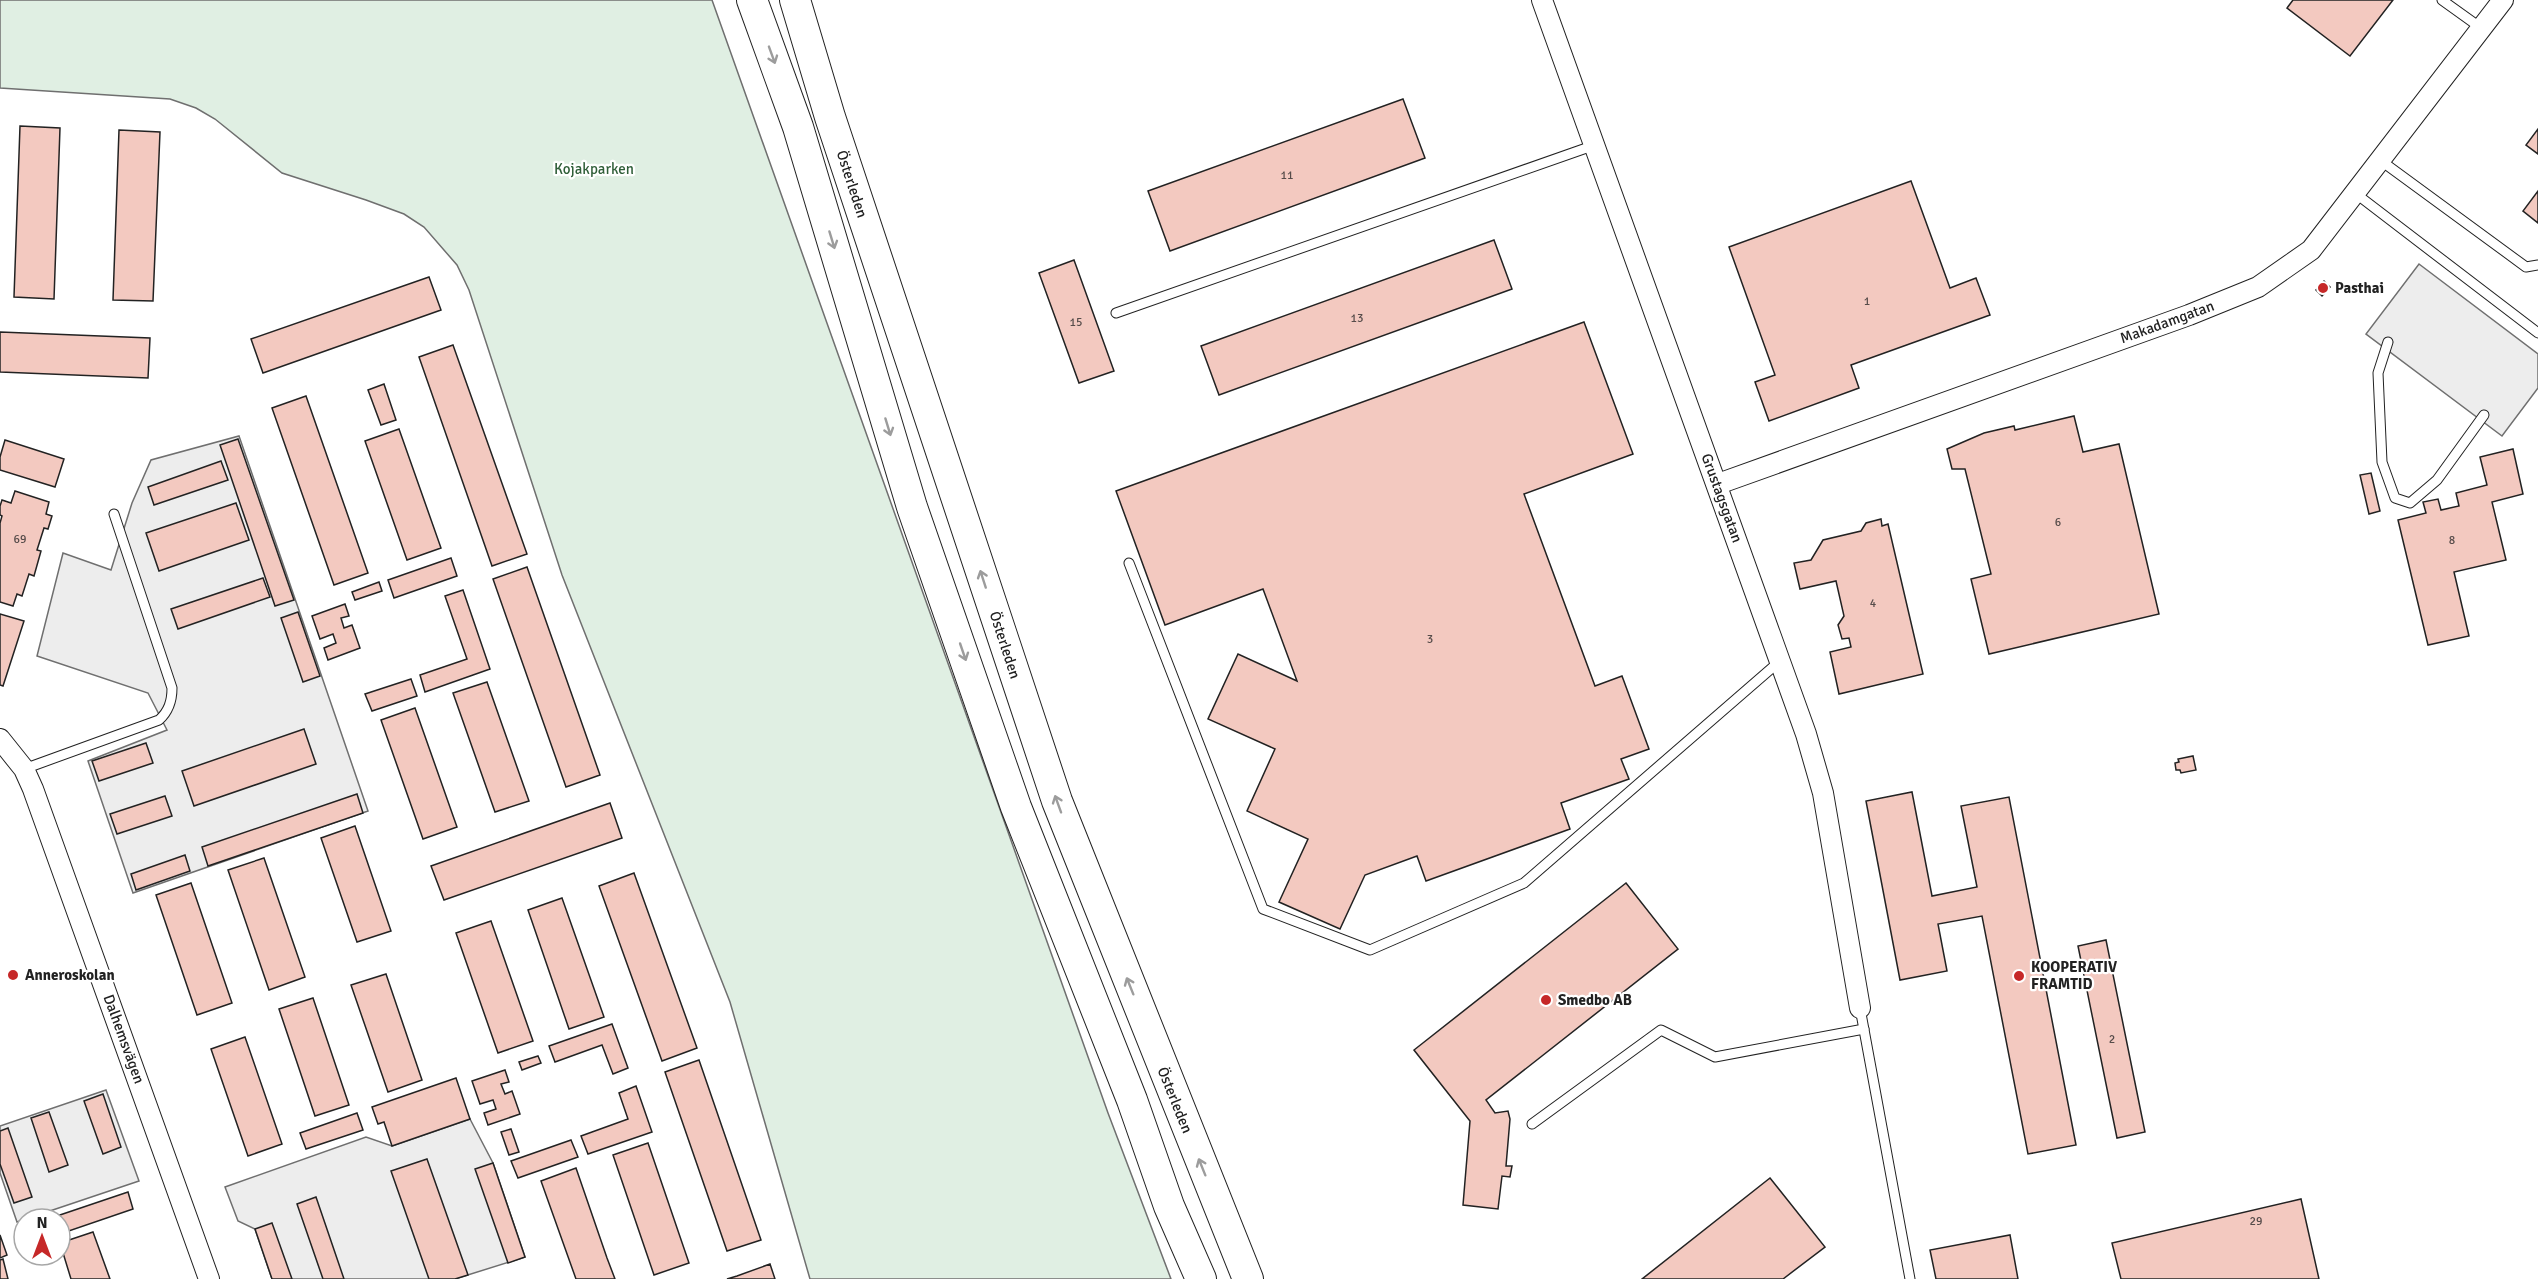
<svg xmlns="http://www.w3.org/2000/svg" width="2538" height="1279" font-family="Signika,sans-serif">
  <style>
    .green { fill: #e0efe3; stroke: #6f6f6f; stroke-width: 1.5 }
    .parking { fill: #ededed; stroke: #6f6f6f; stroke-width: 1.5 }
    .building { fill: #f3c9c0; stroke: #222; stroke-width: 1.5 }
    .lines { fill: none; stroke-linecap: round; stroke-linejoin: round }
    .service-casing { stroke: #222; stroke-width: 11 }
    .minor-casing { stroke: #222; stroke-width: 22 }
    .primary-casing { stroke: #222; stroke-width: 32 }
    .service { stroke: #fff; stroke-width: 9 }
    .minor { stroke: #fff; stroke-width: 20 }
    .primary { stroke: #fff; stroke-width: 30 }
    .oneway { stroke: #9c9c9c }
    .poi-dot { fill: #c62828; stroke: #fff; stroke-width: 2 }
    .labels { text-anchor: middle; stroke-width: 4.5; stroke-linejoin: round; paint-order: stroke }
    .number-label { font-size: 12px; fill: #564c4a }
    .park-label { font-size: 15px; fill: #2f5e38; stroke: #fff }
    .street-label { font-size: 15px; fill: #222; stroke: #fff }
    .poi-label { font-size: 15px; font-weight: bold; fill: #222; stroke: #fff; text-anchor: start }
  </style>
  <rect width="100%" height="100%" fill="#fff"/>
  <path class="green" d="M0,0H712L1108,1113L1171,1279H810L730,1002L562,575L469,290L457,265L424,227L404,214L366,200L282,173L215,119L196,108L170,99L0,88Z"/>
  <g class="parking">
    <path d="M2419,264L2538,354V388L2502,436L2366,334Z"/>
    <path d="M239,436L368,811L133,893L88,761L167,730L148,693L37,656L63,553L111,570L132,503L151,460Z"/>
    <path d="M106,1090L139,1181L17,1222L0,1173V1126Z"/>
    <path d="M470,1119L493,1163L525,1257L455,1279H272L255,1229L238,1221L225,1187L366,1137L392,1146Z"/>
  </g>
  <g class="building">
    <path d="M2293,0H2393L2350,56L2287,8Z"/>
    <path d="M1403,99L1425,158L1170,251L1148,191Z"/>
    <path d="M20,126L60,128L54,299L14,297Z"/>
    <path d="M2538,129V154L2526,145Z"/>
    <path d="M119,130L160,132L153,301L113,300Z"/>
    <path d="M1911,181L1950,288L1976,278L1990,315L1851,365L1859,388L1769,421L1755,382L1775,375L1729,247Z"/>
    <path d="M2538,191V223L2523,211Z"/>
    <path d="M1494,240L1512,289L1219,395L1201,346Z"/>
    <path d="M1074,260L1114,371L1079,383L1039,273Z"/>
    <path d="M429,277L441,310L263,373L251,339Z"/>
    <path d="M2324,281L2330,287L2322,296L2316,290Z"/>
    <path d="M1584,322L1633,454L1524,494L1595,686L1622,676L1649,749L1621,759L1629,779L1561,803L1570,829L1426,881L1417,856L1365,875L1340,929L1279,902L1308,839L1247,811L1275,749L1208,719L1238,654L1297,681L1263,589L1165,625L1116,491Z"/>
    <path d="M0,332L150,338L148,378L0,372Z"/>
    <path d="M453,345L527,554L492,566L419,357Z"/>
    <path d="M384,384L396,420L381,425L368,390Z"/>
    <path d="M306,396L368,573L334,585L272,408Z"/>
    <path d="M2074,416L2083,452L2119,444L2159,614L1989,654L1971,579L1991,574L1965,469H1952L1947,449L1984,433L2014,426L2015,430Z"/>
    <path d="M399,429L441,548L407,560L365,441Z"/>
    <path d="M238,439L294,600L275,606L220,445Z"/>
    <path d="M5,440L64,459L55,487L0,470V457Z"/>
    <path d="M2513,449L2523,494L2492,502L2506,560L2454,572L2469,636L2428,645L2398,520L2426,513L2423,502L2438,499L2441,510L2459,506L2456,493L2487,485L2480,457Z"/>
    <path d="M221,461L228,480L154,505L148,487Z"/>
    <path d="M2371,473L2380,511L2369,514L2360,475Z"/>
    <path d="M15,491L49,502L46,514L52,516L48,529L44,528L37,550L41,551L34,576L29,574L22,596L17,594L13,606L0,602V523L2,516L0,515V506L2,500L11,503Z"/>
    <path d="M236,503L249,540L159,571L146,533Z"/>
    <path d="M1881,519L1882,526L1888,524L1923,674L1839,694L1830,652L1851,647L1849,638L1842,639L1838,625L1844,616L1836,581L1800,589L1794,563L1811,560L1823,540L1861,531L1866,523Z"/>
    <path d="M451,558L457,576L394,598L388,580Z"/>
    <path d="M527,567L600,775L566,787L493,579Z"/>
    <path d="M263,578L270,597L178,629L171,609Z"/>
    <path d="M379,582L382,591L355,600L352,592Z"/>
    <path d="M463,590L490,669L425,692L420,675L467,659L445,596Z"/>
    <path d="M345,604L349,616L341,618L344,628L352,625L360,648L328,660L324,648L336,643L333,634L320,639L312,616Z"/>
    <path d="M298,612L320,676L303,682L281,618Z"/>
    <path d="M0,614L24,621L3,686L0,685Z"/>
    <path d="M411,679L417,696L372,711L365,694Z"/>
    <path d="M487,682L529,801L495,812L453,693Z"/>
    <path d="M415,708L457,827L423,839L381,720Z"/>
    <path d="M304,729L316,764L194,806L182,771Z"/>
    <path d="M146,743L153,763L99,781L92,761Z"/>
    <path d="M2193,756L2196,770L2181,773L2180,770H2176L2175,763L2179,762L2178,759Z"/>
    <path d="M1912,792L1932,896L1977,887L1961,806L2009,797L2076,1145L2028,1154L1982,916L1938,924L1947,971L1900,980L1866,801Z"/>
    <path d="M357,794L363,813L208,866L202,847Z"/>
    <path d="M165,796L172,816L117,834L110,814Z"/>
    <path d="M610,803L622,838L444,900L431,866Z"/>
    <path d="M355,826L391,931L357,942L321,838Z"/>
    <path d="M185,855L190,871L136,890L131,874Z"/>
    <path d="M264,858L305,977L269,990L228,870Z"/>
    <path d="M634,873L697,1048L662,1061L599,886Z"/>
    <path d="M191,883L232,1003L197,1015L156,895Z"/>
    <path d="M1626,883L1678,949L1486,1100L1495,1113L1508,1111L1510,1119L1506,1166H1512L1510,1177L1502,1176L1498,1209L1463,1205L1470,1121L1414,1050Z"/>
    <path d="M562,898L604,1017L569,1029L528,910Z"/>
    <path d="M491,921L533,1041L498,1053L456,933Z"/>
    <path d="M2106,940L2145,1132L2117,1138L2078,946Z"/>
    <path d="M386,974L422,1080L388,1092L351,985Z"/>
    <path d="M313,998L349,1105L315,1116L279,1009Z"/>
    <path d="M612,1024L628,1068L613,1074L602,1045L555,1062L549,1046Z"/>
    <path d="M245,1037L282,1144L248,1156L211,1049Z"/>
    <path d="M538,1056L541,1063L522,1070L519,1062Z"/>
    <path d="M699,1060L761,1240L727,1251L665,1072Z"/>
    <path d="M505,1070L509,1082L501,1084L505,1094L512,1091L520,1114L488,1125L484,1113L496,1109L493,1100L480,1104L472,1081Z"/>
    <path d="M456,1078L470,1119L392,1146L384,1122L378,1124L372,1107Z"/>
    <path d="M636,1086L652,1132L588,1154L581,1136L628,1119L619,1093Z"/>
    <path d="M103,1094L121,1147L103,1154L84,1101Z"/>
    <path d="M49,1112L68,1165L49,1172L31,1118Z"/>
    <path d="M357,1113L363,1130L306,1149L300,1133Z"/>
    <path d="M8,1128L32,1197L14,1203L0,1164V1131Z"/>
    <path d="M511,1129L519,1152L509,1155L501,1132Z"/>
    <path d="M571,1140L578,1157L518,1178L511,1161Z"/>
    <path d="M648,1143L689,1263L654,1275L613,1155Z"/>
    <path d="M427,1159L468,1275L455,1279H429L391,1171Z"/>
    <path d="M493,1163L525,1257L508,1263L475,1169Z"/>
    <path d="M576,1168L607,1258L615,1279H576L541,1181Z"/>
    <path d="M1770,1178L1825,1247L1783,1279H1642Z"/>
    <path d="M128,1192L133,1209L60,1234V1219H48Z"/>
    <path d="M316,1197L344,1279H323L297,1204Z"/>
    <path d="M2301,1199L2319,1279H2121L2112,1243Z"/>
    <path d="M272,1223L292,1279H272L255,1229Z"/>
    <path d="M93,1232L110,1279H71L60,1243Z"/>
    <path d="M0,1235L7,1255L0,1258Z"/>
    <path d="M2010,1235L2018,1279H1936L1930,1250Z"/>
    <path d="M3,1259L8,1279H0V1260Z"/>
    <path d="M770,1264L775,1279H727L737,1276Z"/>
  </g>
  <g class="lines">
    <defs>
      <g id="service">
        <path d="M2442,0L2481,28"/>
        <path d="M2380,160L2526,267L2538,265"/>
        <path d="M2355,193L2538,333"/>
        <path d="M1116,313L1595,145"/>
        <path d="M2388,342L2378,373L2382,462L2395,498L2410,503L2437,480L2484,415"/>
        <path d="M1129,563L1263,909L1370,950L1524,883L1780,661"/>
        <path d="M24,769L159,720C169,711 172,701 172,688L114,514"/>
        <path d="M1860,1008L1910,1279"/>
        <path d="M1532,1124L1661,1030L1715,1057L1864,1029"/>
      </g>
      <g id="minor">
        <path d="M1542,0L1806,734L1823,793L1860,1008"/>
        <path d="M1718,484L2189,315L2258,287L2311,250L2503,0"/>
        <path d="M0,739L24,769L33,789L209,1279"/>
      </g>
      <g id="primary">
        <path d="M752,0L798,127L912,507L1016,807L1132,1100L1169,1206L1201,1279"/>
        <path d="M795,0L830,117L1057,801L1248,1279"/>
      </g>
    </defs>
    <use href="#service" class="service-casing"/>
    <use href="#minor" class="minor-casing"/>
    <use href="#primary" class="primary-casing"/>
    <use href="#service" class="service"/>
    <use href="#minor" class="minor"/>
    <use href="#primary" class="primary"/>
  </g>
  <defs><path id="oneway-shaft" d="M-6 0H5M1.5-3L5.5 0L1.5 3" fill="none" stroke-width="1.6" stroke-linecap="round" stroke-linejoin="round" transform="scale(1.5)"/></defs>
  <g class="oneway">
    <use href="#oneway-shaft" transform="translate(772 55) rotate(70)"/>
    <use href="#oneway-shaft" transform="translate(832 240) rotate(73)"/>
    <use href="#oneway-shaft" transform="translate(888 427) rotate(73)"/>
    <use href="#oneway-shaft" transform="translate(983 579) rotate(-108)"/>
    <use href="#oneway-shaft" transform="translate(963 652) rotate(71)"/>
    <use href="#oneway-shaft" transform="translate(1058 804) rotate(-110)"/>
    <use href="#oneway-shaft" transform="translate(1130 986) rotate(-112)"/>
    <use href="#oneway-shaft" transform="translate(1202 1167) rotate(-112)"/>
  </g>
  <g class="poi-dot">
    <circle cx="2323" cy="288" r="6"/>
    <circle cx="13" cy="975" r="6"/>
    <circle cx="2019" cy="976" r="6"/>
    <circle cx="1546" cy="1000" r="6"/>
  </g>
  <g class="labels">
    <g class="number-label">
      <text x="1287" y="179">11</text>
      <text x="1867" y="305">1</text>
      <text x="1357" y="322">13</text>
      <text x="1076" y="326">15</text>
      <text x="2058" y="526">6</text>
      <text x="20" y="543">69</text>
      <text x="2452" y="544">8</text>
      <text x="1873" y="607">4</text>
      <text x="1430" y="643">3</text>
      <text x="2112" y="1043">2</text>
      <text x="2256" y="1225">29</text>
    </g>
    <g class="park-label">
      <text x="594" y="174">Kojakparken</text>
    </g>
    <g class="street-label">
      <text transform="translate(852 184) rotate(72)" y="5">Österleden</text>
      <text transform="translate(2167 322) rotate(-20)" y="5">Makadamgatan</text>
      <text transform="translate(1722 498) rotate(70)" y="5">Grustagsgatan</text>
      <text transform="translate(1005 645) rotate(72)" y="5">Österleden</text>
      <text transform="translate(124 1039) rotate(70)" y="5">Dalhemsvägen</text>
      <text transform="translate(1175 1100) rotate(68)" y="5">Österleden</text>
    </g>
    <g class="poi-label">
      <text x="2335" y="293">Pasthai</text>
      <text x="2031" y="972">KOOPERATIV<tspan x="2031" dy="17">FRAMTID</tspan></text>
      <text x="25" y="980">Anneroskolan</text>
      <text x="1558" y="1005">Smedbo AB</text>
    </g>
  </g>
  <g transform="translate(42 1237)"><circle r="28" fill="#ffffff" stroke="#a7a7a7" stroke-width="1.5"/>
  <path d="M0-4.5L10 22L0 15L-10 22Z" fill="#c62828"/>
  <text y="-9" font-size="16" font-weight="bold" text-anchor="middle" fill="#222222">N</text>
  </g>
</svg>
